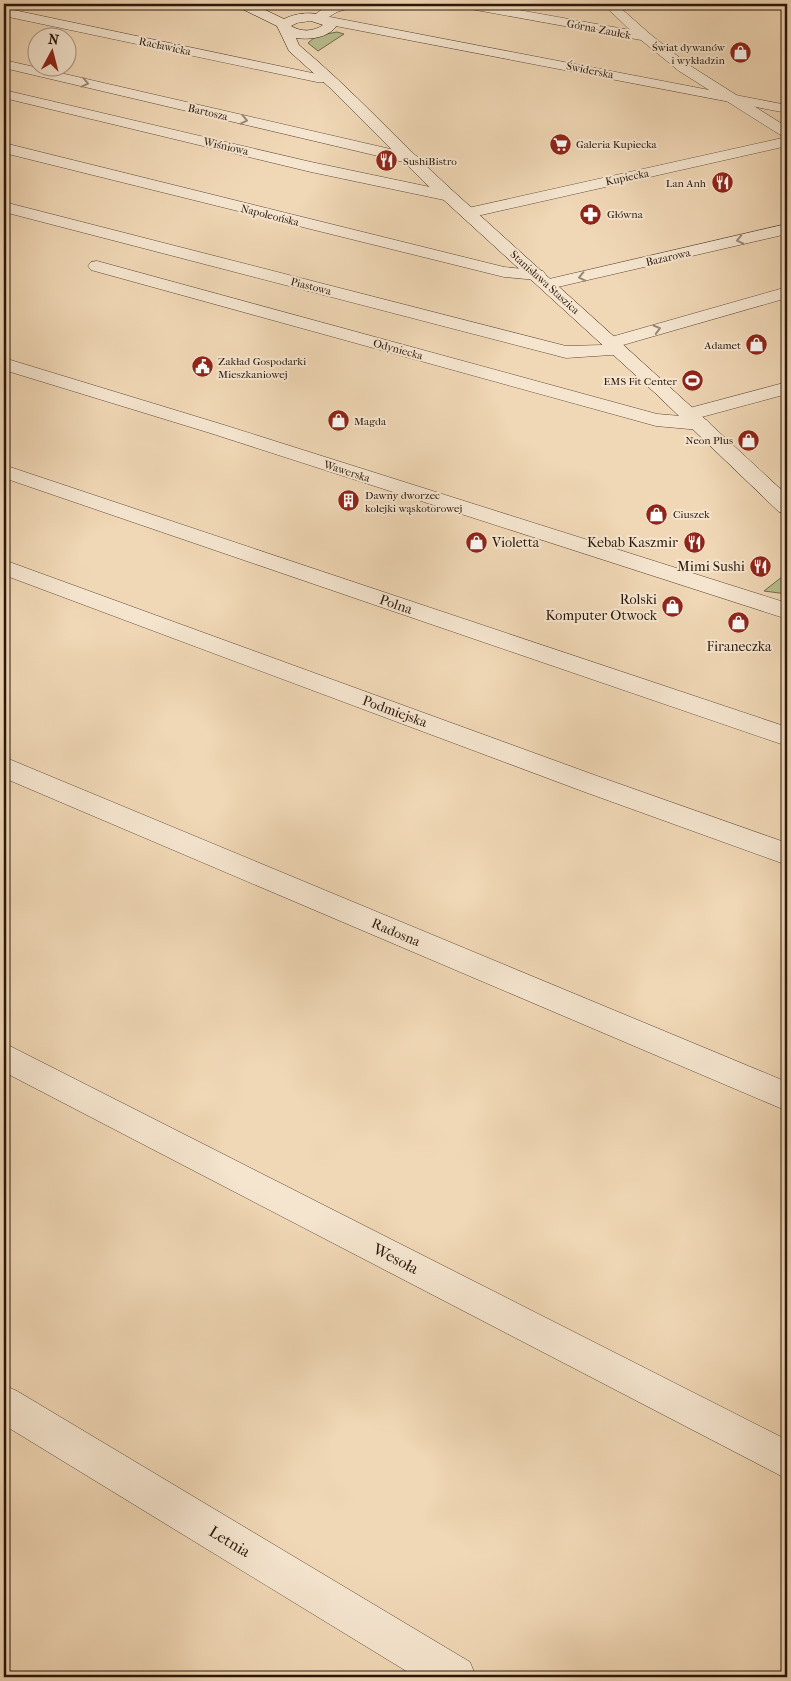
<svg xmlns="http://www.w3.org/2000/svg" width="791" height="1681" font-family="'IM FELL French Canon',serif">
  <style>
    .green { fill: #b8be8e; stroke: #726a4c }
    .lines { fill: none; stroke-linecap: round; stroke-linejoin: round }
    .minor-casing { stroke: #5c4635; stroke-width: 1 }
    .tertiary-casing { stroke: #5c4635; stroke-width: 1 }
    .secondary-casing { stroke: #2b160a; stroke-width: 1 }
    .minor { fill: #f5e5cf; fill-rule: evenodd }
    .tertiary { fill: #f5e5cf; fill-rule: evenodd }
    .secondary { fill: #f5e5cf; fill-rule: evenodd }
    .oneway { stroke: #9a8876 }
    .labels { text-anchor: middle; stroke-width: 4; stroke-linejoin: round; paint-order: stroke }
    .far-street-label { font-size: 11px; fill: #2b160a; stroke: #f5e5cf }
    .far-poi-label { font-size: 11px; fill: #2b160a; stroke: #f5e5cf; text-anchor: start }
    .poi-label { font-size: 14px; fill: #2b160a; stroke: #f5e5cf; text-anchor: end }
    .street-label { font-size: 14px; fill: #2b160a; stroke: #f5e5cf }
    .near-street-label { font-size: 16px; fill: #2b160a; stroke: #f5e5cf }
  </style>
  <rect width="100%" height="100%" fill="#f0d7b5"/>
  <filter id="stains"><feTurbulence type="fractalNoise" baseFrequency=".004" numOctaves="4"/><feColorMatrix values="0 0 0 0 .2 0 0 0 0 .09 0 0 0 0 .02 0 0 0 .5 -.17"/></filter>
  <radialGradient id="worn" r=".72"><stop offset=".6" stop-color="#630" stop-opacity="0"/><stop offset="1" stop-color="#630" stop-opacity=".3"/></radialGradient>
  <g class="green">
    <path d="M337,32L344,34L318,51L308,43L316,36Z"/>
    <path d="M787,573V594L764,591Z"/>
  </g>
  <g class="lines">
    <defs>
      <g id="minor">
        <path d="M336,4H354L353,7L337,12L322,21H312L310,18L327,6Z"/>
        <path d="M459,4H485L630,30L603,4H616L650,34L689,65L787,127V146L468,218L462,216L460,213L462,210L468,208L787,137L782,136L679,71L641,40L465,8L460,7Z"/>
        <path d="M4,8L317,74H327L334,78L327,82H317L4,16Z"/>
        <path d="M4,60L412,154L417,156L420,159L417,162L412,164L4,68Z"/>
        <path d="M4,90L311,162L449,191L455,193L457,196L455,199L449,201L311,172L4,98Z"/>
        <path d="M4,143L504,267L543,271L546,275L543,279L537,280L504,277L4,153Z"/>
        <path d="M4,202L566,346L603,345L602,343L604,339L787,287V298L623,345L628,350L626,354L566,358L4,212Z"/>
        <path d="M787,224V234L549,289L543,288L540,284L543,280L549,279Z"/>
        <path d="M97,261L657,414L681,416L679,414L682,410L787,382V394L698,418L707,420L710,424L707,428L700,430L656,426L91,270L88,266L91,262Z"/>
        <path d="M4,465L787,727V746L4,478Z"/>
        <path d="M4,560L600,777L787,843V865L582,791L4,575Z"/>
        <path d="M4,757L787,1082V1111L4,778Z"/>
        <path d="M4,1043L787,1440V1479L4,1072Z"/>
        <path d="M4,1385L17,1391L470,1662L476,1677H416L4,1425Z"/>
      </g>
      <g id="tertiary">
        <path d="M325,16L787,105V113L320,23L318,20L320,17Z"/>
        <path d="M4,358L224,425L787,603V619L210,433L4,370Z"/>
      </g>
      <path id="secondary" d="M237,4H253L284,19C300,11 325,10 337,25C329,38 310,40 296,38L299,45C353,90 400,143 452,190C564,292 677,392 787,495V514L779,512L655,393L424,182L329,87L289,51L277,26L238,7ZM311,21L323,25C313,32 301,32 291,26L297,23Z"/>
    </defs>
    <use href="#minor" class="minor-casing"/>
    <use href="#tertiary" class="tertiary-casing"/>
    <use href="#secondary" class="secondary-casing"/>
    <use href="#minor" class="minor"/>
    <use href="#tertiary" class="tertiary"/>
    <use href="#secondary" class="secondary"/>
  </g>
  <defs><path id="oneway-chevron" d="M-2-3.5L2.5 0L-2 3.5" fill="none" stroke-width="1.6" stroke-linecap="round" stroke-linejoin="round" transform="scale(1.25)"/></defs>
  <g class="oneway">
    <use href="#oneway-chevron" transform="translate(85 83) rotate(13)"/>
    <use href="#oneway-chevron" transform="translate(244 120) rotate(13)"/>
    <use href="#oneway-chevron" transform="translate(740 240) rotate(167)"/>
    <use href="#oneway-chevron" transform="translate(582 277) rotate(167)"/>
    <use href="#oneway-chevron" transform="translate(657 329) rotate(-16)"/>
  </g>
  <defs>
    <symbol id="shop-disc" viewBox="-11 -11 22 22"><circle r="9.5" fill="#8f2418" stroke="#f5e5cf"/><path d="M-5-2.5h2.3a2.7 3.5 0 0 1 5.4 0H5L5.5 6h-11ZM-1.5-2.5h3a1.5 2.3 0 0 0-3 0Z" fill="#fff"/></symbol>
    <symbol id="supermarket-disc" viewBox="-11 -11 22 22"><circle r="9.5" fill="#8f2418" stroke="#f5e5cf"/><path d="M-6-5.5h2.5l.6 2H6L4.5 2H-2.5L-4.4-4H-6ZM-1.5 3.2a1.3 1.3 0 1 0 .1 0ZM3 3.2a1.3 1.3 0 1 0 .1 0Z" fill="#fff"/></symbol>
    <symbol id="restaurant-disc" viewBox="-11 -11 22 22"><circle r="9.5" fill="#8f2418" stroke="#f5e5cf"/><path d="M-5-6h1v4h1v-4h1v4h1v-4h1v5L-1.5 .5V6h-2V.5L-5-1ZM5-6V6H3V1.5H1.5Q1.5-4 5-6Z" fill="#fff"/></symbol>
    <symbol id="pharmacy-disc" viewBox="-11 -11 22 22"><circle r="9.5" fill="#8f2418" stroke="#f5e5cf"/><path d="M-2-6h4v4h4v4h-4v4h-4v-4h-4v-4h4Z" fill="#fff"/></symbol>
    <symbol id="civic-disc" viewBox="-11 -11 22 22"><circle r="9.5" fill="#8f2418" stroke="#f5e5cf"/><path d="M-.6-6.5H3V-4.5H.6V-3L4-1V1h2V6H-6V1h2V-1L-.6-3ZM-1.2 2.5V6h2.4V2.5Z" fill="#fff"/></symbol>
    <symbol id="stadium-disc" viewBox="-11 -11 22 22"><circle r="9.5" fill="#8f2418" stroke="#f5e5cf"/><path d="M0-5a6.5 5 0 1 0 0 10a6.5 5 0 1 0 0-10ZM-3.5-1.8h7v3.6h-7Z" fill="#fff"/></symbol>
    <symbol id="building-disc" viewBox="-11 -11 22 22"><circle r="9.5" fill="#8f2418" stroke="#f5e5cf"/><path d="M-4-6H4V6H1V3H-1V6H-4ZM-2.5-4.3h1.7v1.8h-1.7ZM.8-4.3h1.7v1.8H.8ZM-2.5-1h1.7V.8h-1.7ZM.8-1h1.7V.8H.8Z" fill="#fff"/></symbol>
  </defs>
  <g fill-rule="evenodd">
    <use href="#shop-disc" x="728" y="40" width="25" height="25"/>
    <use href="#supermarket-disc" x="548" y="132" width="25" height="25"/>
    <use href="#restaurant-disc" x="374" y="148" width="25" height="25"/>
    <use href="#restaurant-disc" x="710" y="170" width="25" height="25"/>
    <use href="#pharmacy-disc" x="578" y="202" width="25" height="25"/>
    <use href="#shop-disc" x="744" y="332" width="25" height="25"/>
    <use href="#civic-disc" x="190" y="354" width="25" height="25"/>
    <use href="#stadium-disc" x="680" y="368" width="25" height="25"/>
    <use href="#shop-disc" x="326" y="408" width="25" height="25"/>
    <use href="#shop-disc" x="736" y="428" width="25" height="25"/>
    <use href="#building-disc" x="336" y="488" width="25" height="25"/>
    <use href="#shop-disc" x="644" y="502" width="25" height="25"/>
    <use href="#shop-disc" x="464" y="530" width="25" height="25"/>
    <use href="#restaurant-disc" x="682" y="530" width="25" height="25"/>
    <use href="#restaurant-disc" x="748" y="554" width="25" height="25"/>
    <use href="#shop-disc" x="660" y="594" width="25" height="25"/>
    <use href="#shop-disc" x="726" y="610" width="25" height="25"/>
  </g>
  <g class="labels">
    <g class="far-street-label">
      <text transform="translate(599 29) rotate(11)" y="4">Górna-Zaułek</text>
      <text transform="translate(165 46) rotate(12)" y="4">Racławicka</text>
      <text transform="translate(590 70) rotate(11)" y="4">Świderska</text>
      <text transform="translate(208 112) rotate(13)" y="4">Bartosza</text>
      <text transform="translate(226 146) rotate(13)" y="4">Wiśniowa</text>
      <text transform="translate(627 177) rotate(-12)" y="4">Kupiecka</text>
      <text transform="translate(270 215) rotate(14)" y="4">Napoleońska</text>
      <text transform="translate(668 257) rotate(-13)" y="4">Bazarowa</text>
      <text transform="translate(545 282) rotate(42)" y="4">Stanisława Staszica</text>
      <text transform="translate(311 286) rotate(14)" y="4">Piastowa</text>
      <text transform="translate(398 349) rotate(15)" y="4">Odyniecka</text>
      <text transform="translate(347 471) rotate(18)" y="4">Wawerska</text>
    </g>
    <g class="far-poi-label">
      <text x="725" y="51" text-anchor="end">Świat dywanów<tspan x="725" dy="13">i wykładzin</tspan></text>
      <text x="576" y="148">Galeria Kupiecka</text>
      <text x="403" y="165">SushiBistro</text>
      <text x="706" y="187" text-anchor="end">Lan Anh</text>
      <text x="607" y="218">Główna</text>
      <text x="741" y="349" text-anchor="end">Adamet</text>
      <text x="218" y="365">Zakład Gospodarki<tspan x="218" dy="13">Mieszkaniowej</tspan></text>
      <text x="677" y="385" text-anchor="end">EMS Fit Center</text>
      <text x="354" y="425">Magda</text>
      <text x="733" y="444" text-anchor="end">Neon Plus</text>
      <text x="365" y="499">Dawny dworzec<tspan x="365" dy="13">kolejki wąskotorowej</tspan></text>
      <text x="673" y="518">Ciuszek</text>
    </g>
    <g class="poi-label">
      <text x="492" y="547" text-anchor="start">Violetta</text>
      <text x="678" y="547">Kebab Kaszmir</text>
      <text x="745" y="571">Mimi Sushi</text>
      <text x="657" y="604">Rolski<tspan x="657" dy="16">Komputer Otwock</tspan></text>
      <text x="739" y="651" text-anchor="middle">Firaneczka</text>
    </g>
    <g class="street-label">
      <text transform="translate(396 604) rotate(19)" y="5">Polna</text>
      <text transform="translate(395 711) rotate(20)" y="5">Podmiejska</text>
      <text transform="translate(396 932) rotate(23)" y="5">Radosna</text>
    </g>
    <g class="near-street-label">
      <text transform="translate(396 1258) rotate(27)" y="6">Wesoła</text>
      <text transform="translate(230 1541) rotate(31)" y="6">Letnia</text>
    </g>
  </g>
  <rect width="791" height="1681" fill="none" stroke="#f0d7b5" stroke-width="20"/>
  <rect x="5" y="5" width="781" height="1671" fill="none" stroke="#2b160a" stroke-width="2.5"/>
  <rect x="10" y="10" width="771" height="1661" fill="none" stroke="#2b160a"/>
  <g transform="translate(52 52) rotate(7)"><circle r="24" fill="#f5e5cf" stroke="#a49280"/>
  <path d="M0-4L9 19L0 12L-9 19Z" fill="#8f2418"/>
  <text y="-8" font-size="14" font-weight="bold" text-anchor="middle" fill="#2b160a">N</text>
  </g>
  <rect width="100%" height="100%" filter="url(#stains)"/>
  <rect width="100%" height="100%" fill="url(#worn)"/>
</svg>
